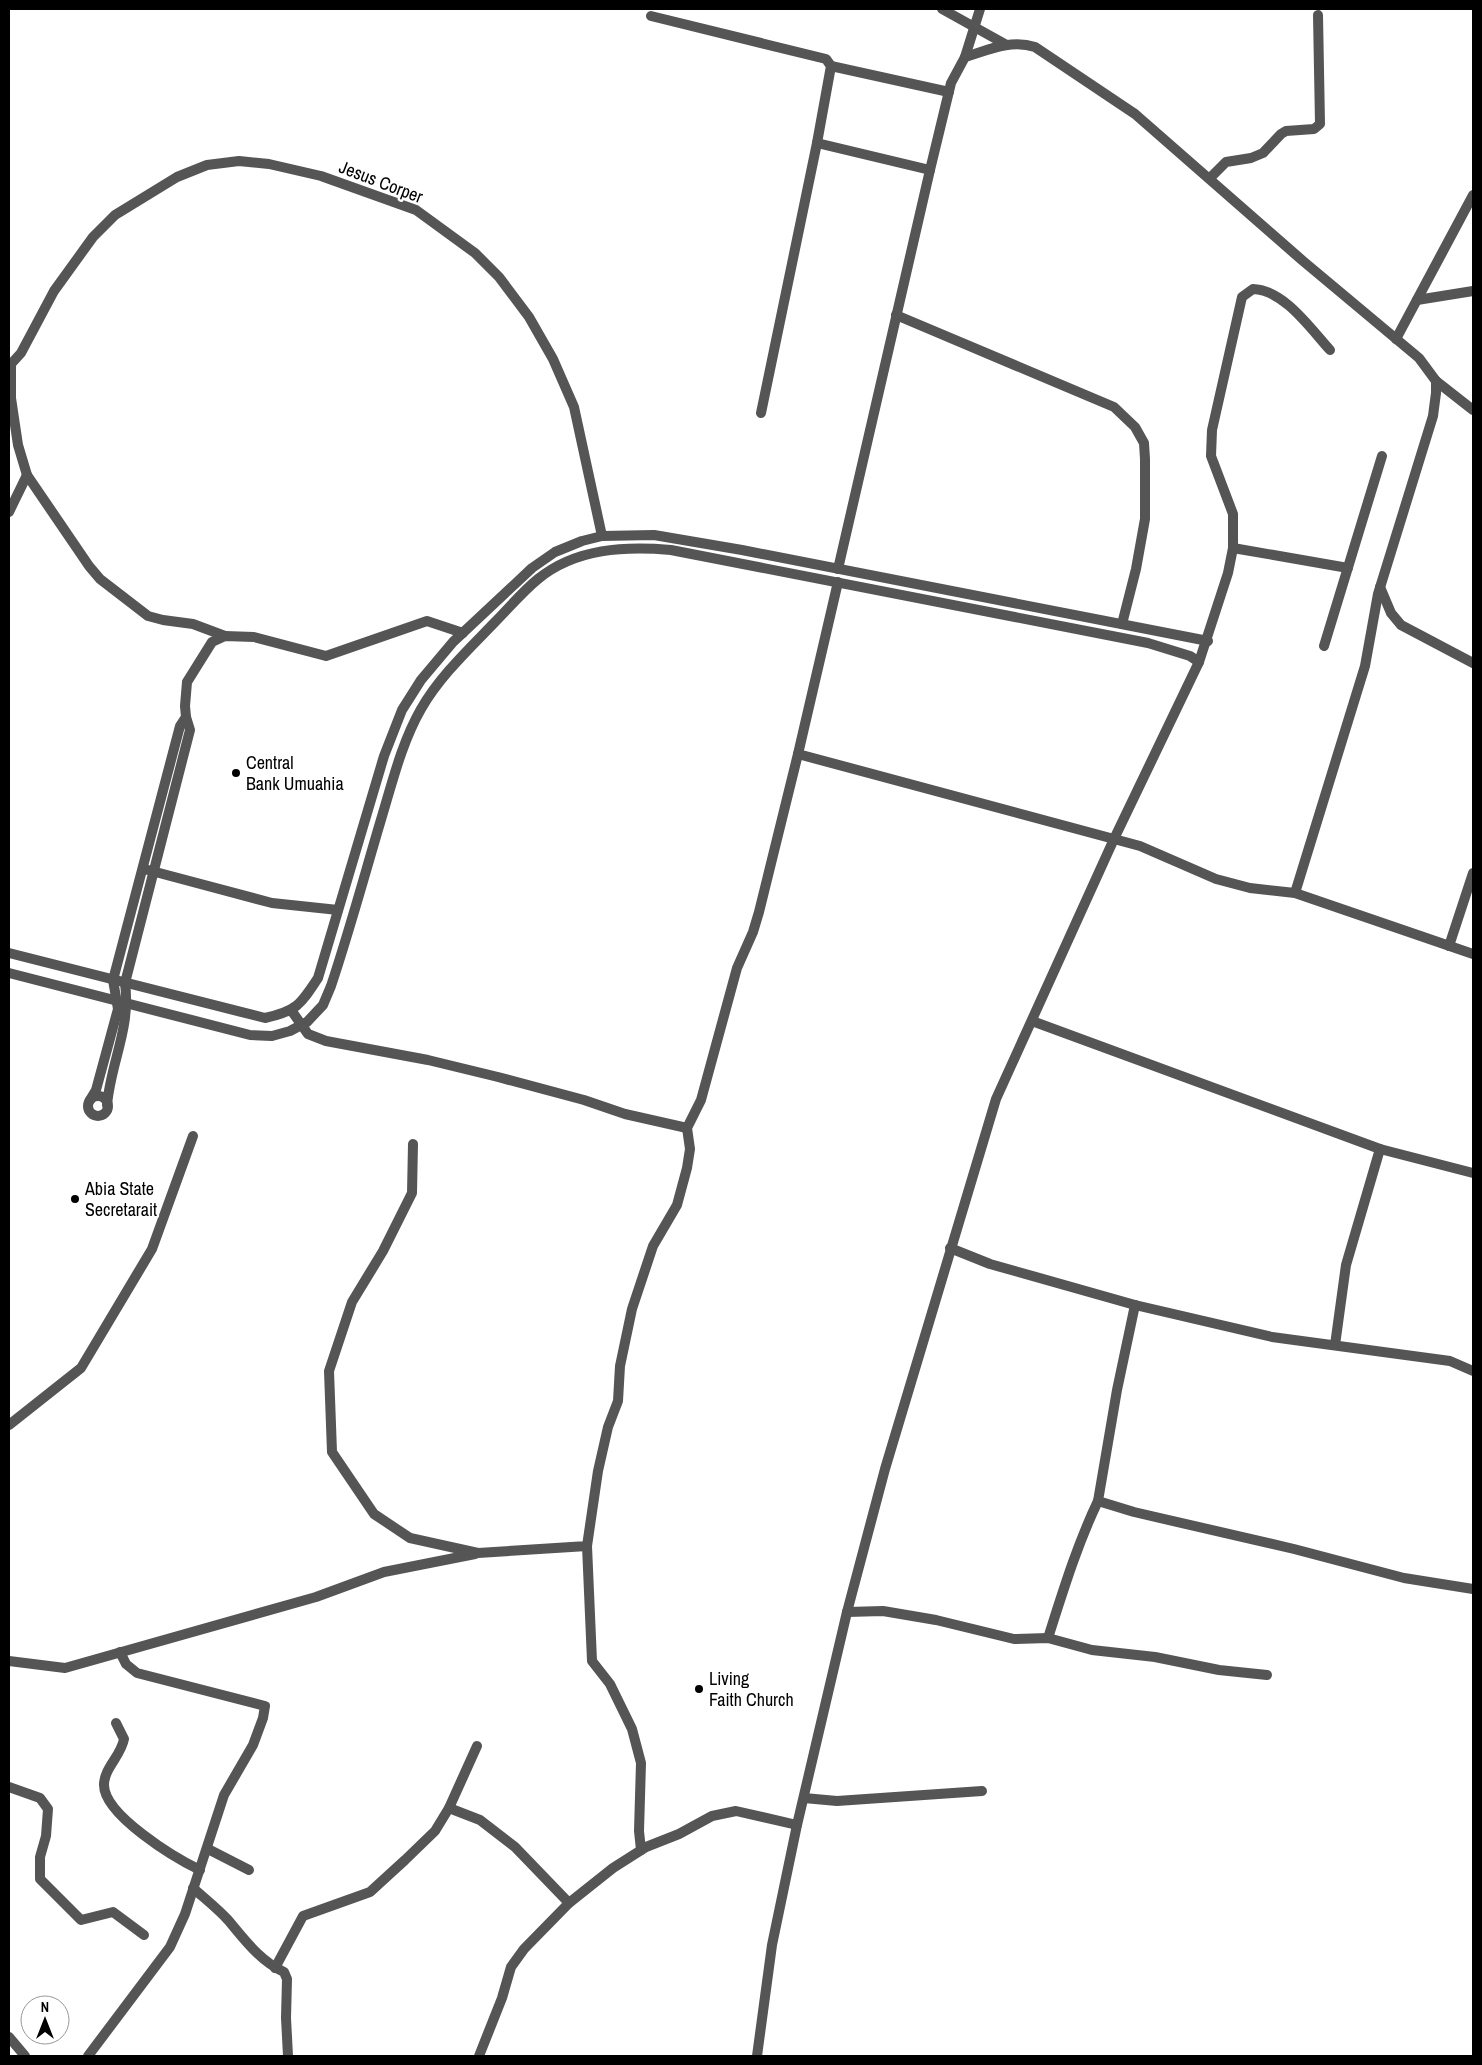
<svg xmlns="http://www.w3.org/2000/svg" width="1482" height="2065" font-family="'Archivo Narrow',sans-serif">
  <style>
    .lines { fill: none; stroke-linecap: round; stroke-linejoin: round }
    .minor { stroke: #555; stroke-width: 10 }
    .poi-dot { fill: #000; stroke: #fff; stroke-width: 2 }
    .labels { text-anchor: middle; stroke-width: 4.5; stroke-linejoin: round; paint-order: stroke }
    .street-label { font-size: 18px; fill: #000; stroke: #fff }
    .poi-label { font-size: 18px; fill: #000; stroke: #fff; text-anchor: start }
  </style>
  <rect width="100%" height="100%" fill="#fff"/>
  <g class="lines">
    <g class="minor">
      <path d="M942,9L1005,44"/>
      <path d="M651,16L826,59L831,66L817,143L761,413"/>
      <path d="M965,57L980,9"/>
      <path d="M831,66L949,92"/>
      <path d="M817,143L930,170"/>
      <path d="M1210,178L1226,162L1251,158L1263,153L1281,134L1286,131L1314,129L1320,124L1318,15"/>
      <path d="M1417,300L1473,291"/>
      <path d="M896,315L1114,407L1135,427L1144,443L1145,459V519L1136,569L1122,624"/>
      <path d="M1396,339L1473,195"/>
      <path d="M1436,381L1473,410"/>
      <path d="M9,512L27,475"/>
      <path d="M1233,548L1348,568"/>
      <path d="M838,569L930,170L951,83L965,57C988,50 1011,39 1035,47L1135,114L1303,261L1419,358L1436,381V393L1433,416L1378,594L1365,666L1295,893"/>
      <path d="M838,582L798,754L1140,846L1216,879L1250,888L1295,893L1473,954"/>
      <path d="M1380,587L1391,613L1401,625L1473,663"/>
      <path d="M225,636L193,624L163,620L148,616L100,579L89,566L27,475L18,445L11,398V364L21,353L54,291L93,237L115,215L177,177L207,165L239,161L269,164L321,176L416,210L475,253L499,277L529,317L553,359L574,407L602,536"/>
      <path d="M1324,646L1382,456"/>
      <path d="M148,870L272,903L338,910"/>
      <path d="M1449,946L1473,873"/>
      <path d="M9,953L265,1018C297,1011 301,1004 318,978L384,756L402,710L421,680L453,642L532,568L555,552L582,541L602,536L654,535L742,550L1208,641"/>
      <path d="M9,973L250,1035L272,1036L290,1031L307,1022L323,1005L331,986C349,932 364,877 380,823C392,784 401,744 421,709C440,676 469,649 495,622C509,608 522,592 538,579C576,548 625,546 671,550L1148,643L1190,656L1199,662"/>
      <path d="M291,1010L308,1034L326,1041L428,1060L498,1077L584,1100L625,1114L687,1128"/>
      <path d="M1032,1021L1380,1149L1346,1265L1335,1345"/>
      <circle cx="98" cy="1106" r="10"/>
      <path d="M90,1100L96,1090L118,1009L113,980L180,726L186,717"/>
      <path d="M107,1105C111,1061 131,1029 125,983L190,730L186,717L185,706L187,682L212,642L225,636L254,637L326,656L427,621L463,633"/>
      <path d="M413,1144L412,1193L383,1251L352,1302L329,1371L332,1452L374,1514L410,1538L478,1553L587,1546L598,1471L608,1427L618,1401L620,1366L632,1309L653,1246L677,1205L687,1168L690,1149L687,1128L701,1100L737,968L753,932L759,912L798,754"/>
      <path d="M1380,1149L1473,1173"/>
      <path d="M950,1248L990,1264L1135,1305L1272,1337L1450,1361L1473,1371"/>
      <path d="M1135,1305L1117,1390L1098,1501L1134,1512L1294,1549L1404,1578L1473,1589"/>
      <path d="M9,1425L81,1368L152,1249L193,1136"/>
      <path d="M587,1546L592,1661L610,1684L632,1729L641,1763L639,1831L641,1850"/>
      <path d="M847,1612L883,1611L936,1620L1014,1639L1048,1638L1092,1650L1155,1657L1219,1670L1267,1675"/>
      <path d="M1048,1638C1063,1591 1077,1545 1098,1501"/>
      <path d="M9,1661L65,1668L316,1597L384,1572L475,1554"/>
      <path d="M116,1723L124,1739C121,1756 104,1768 104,1785C104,1815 175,1858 200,1870"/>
      <path d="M9,1787L40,1798L48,1809L46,1836L40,1857V1879L81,1920L113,1912L144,1935"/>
      <path d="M804,1798L837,1801L982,1791"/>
      <path d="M449,1808L480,1820L515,1847L569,1903"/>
      <path d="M208,1849L249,1870"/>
      <path d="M193,1888C204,1898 217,1908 228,1920C245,1940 260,1961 284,1972L287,1979L286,2018L288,2056"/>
      <path d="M275,1968L303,1916L370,1892L405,1860L435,1831L449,1808L477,1746"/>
      <path d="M9,2037L25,2056"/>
      <path d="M88,2056L170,1947L185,1914L224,1795L253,1745L263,1718L265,1706L137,1673L126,1664L120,1652"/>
      <path d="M479,2056L502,1998L511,1967L524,1949L569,1903L613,1868L646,1847L679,1834L712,1816L736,1811L797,1825"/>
      <path d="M757,2056L772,1945L797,1825L847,1612L885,1469L996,1099L1114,839L1199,662L1228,573L1233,548V514L1211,456L1212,430L1242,297L1253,289C1284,290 1310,328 1330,350"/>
    </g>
  </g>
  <g class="poi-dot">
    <circle cx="236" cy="773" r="5"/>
    <circle cx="75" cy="1199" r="5"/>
    <circle cx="699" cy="1689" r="5"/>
  </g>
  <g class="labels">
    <g class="street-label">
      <text transform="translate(381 182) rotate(21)" y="6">Jesus Corper</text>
    </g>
    <g class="poi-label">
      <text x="246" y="769">Central<tspan x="246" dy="21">Bank Umuahia</tspan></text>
      <text x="85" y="1195">Abia State<tspan x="85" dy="21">Secretarait</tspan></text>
      <text x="709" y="1685">Living<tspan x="709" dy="21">Faith Church</tspan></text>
    </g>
  </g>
  <rect width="1482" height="2065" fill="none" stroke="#000000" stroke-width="20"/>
  <g transform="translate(45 2020)"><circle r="24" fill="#ffffff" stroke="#999999"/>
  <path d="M0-4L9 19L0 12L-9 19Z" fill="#000000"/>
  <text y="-8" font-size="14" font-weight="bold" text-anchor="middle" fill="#000000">N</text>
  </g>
</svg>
